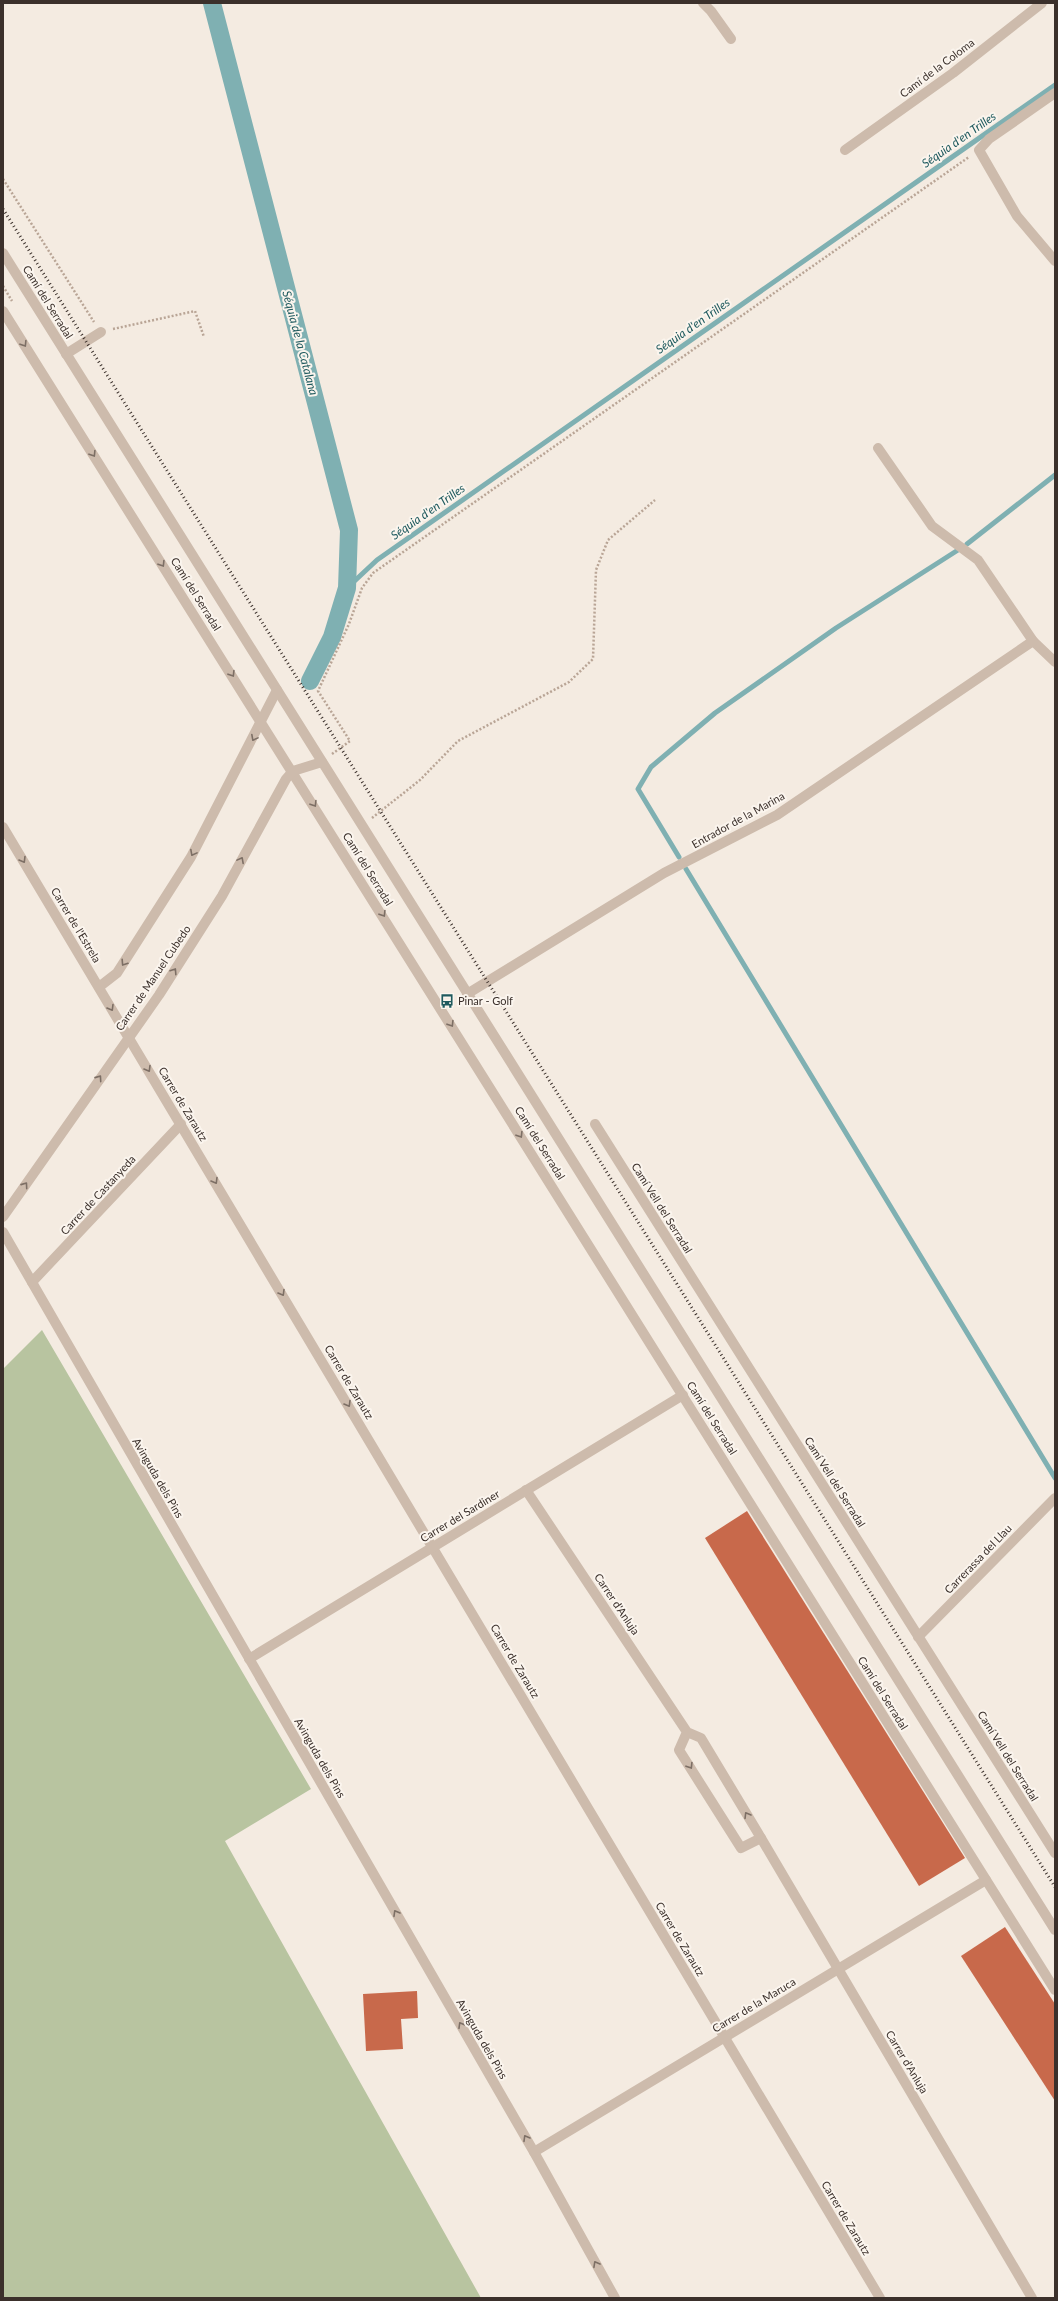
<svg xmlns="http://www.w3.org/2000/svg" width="1058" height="2301" font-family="Lato,sans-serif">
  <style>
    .green { fill: #b8c4a0 }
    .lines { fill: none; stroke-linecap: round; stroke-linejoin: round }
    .stream { stroke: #7fb0b2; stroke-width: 5 }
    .canal { stroke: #7fb0b2; stroke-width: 18 }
    .building { fill: #c8694b }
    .path { stroke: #b9a596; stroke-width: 2.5; stroke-dasharray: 2 2; stroke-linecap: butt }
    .minor { stroke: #cdbbac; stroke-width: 10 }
    .rail { stroke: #3b302b; stroke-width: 3; stroke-dasharray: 1 3; stroke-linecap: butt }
    .oneway { stroke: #7d6f65 }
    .labels { text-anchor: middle; stroke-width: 4; stroke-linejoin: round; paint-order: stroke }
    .street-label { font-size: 11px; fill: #3b302b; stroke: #fbf5ee }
    .poi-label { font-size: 11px; fill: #3b302b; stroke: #fbf5ee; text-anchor: start }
    .water-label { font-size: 12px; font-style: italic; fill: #1f5a5e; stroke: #fbf5ee }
  </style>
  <rect width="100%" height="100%" fill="#f4ebe1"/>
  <path class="green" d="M42,1330L311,1789L225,1841L481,2298H3V1369Z"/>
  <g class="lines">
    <g class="stream">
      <path d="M967,544L1055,475"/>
      <path d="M347,588L377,560L1055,85"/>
      <path d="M679,857L638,789L651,767L715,713L836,628L958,550"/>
      <path d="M686,869L1055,1478"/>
    </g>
    <path class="canal" d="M212,3L349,530L347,588L332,637L310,681"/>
  </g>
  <g class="building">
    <path d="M747,1511L965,1858L919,1886L705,1538Z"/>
    <path d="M1005,1927L1055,2004V2101L961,1956Z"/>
    <path d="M417,1991L418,2018L401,2019L403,2049L366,2051L363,1994Z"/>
  </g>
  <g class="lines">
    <g class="path">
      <path d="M3,179L94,322"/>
      <path d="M3,286L12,301"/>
      <path d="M113,329L195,311L204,337"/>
      <path d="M332,754L350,741L318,691L349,624L362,588L373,573L969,157"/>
      <path d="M372,818L420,780L458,741L569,682L593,659L596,570L608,540L655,500"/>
    </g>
    <g class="minor">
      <path d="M703,3L711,11L731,39"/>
      <path d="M1055,93L989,139L979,150L1017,216L1055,261"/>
      <path d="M845,150L953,73L1042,3"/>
      <path d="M3,253L1055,1930"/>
      <path d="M3,311L1055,1990"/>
      <path d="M66,354L101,332"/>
      <path d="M878,448L932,526L978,560L1033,641L1055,662"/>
      <path d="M3,827L880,2298"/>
      <path d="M99,987L117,973L191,857L277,690"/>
      <path d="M467,994L664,873L777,815L1033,641"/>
      <path d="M595,1124L1055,1853"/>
      <path d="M3,1217L159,995L222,896L286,779L293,771L322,762"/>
      <path d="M3,1232L534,2152L615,2298"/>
      <path d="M32,1282L181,1124"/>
      <path d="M526,1490L687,1732L701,1738L761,1838L741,1848L679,1750L687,1732"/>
      <path d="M918,1637L1055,1498"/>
      <path d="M249,1659L683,1395"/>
      <path d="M761,1838L1032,2298"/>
      <path d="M534,2152L986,1880"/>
    </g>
    <path class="rail" d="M3,209L1055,1887"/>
  </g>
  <defs><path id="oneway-chevron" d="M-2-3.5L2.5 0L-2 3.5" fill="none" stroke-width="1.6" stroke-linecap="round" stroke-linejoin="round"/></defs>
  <g class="oneway">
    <use href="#oneway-chevron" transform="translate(24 344) rotate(58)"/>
    <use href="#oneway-chevron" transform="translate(93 454) rotate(58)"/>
    <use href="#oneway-chevron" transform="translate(162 564) rotate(58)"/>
    <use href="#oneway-chevron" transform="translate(232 674) rotate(58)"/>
    <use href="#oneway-chevron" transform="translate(254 738) rotate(118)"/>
    <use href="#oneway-chevron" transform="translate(314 804) rotate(58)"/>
    <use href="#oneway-chevron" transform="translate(193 853) rotate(118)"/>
    <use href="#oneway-chevron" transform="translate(23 860) rotate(59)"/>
    <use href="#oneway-chevron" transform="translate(241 860) rotate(-62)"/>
    <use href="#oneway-chevron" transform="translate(383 914) rotate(58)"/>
    <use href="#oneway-chevron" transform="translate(124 963) rotate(123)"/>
    <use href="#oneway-chevron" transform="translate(174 971) rotate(-57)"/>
    <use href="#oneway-chevron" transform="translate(111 1008) rotate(59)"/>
    <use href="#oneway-chevron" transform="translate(451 1024) rotate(58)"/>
    <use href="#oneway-chevron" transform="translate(148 1069) rotate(59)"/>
    <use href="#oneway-chevron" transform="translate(99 1078) rotate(-55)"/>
    <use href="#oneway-chevron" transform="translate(520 1135) rotate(58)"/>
    <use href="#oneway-chevron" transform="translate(215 1181) rotate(59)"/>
    <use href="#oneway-chevron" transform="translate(25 1185) rotate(-55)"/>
    <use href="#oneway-chevron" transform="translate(282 1293) rotate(59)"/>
    <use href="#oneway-chevron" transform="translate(348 1404) rotate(59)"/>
    <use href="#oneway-chevron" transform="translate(690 1766) rotate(58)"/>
    <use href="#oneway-chevron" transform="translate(747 1815) rotate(-121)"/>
    <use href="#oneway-chevron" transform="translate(396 1913) rotate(-120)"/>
    <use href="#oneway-chevron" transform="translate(461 2025) rotate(-120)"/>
    <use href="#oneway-chevron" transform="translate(526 2138) rotate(-120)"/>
    <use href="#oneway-chevron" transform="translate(596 2264) rotate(-119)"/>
  </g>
  <defs>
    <symbol id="bus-bare" viewBox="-9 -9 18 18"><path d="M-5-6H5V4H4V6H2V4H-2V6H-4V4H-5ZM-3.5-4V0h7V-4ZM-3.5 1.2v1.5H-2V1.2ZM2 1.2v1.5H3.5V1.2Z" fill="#1f5a5e" stroke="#fbf5ee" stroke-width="2.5" paint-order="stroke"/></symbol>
  </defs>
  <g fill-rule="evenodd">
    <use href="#bus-bare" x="437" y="991" width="20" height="20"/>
  </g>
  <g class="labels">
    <g class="street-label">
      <text transform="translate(937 68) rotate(-37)" y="4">Camí de la Coloma</text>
      <text transform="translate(48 302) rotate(58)" y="4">Camí del Serradal</text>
      <text transform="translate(196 594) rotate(58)" y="4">Camí del Serradal</text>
      <text transform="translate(738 820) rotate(-29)" y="4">Entrador de la Marina</text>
      <text transform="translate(368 869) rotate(58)" y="4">Camí del Serradal</text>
      <text transform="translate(76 925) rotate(59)" y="4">Carrer de l'Estrela</text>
      <text transform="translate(153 978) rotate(-56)" y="4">Carrer de Manuel Cubedo</text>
      <text transform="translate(183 1104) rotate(59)" y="4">Carrer de Zarautz</text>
      <text transform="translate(540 1143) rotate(58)" y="4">Camí del Serradal</text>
      <text transform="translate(98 1195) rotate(-47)" y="4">Carrer de Castanyeda</text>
      <text transform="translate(662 1208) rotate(58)" y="4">Camí Vell del Serradal</text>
      <text transform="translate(349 1382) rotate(59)" y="4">Carrer de Zarautz</text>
      <text transform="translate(712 1418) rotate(58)" y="4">Camí del Serradal</text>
      <text transform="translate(158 1478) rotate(60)" y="4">Avinguda dels Pins</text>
      <text transform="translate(835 1482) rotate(58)" y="4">Camí Vell del Serradal</text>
      <text transform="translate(460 1516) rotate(-31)" y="4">Carrer del Sardiner</text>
      <text transform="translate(978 1559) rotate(-46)" y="4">Carrerassa del Llau</text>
      <text transform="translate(617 1604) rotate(56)" y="4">Carrer d'Anluja</text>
      <text transform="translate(515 1661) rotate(59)" y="4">Carrer de Zarautz</text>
      <text transform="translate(883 1693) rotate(58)" y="4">Camí del Serradal</text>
      <text transform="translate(1008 1756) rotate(58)" y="4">Camí Vell del Serradal</text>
      <text transform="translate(320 1758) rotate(60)" y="4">Avinguda dels Pins</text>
      <text transform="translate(680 1939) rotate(59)" y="4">Carrer de Zarautz</text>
      <text transform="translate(754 2005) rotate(-31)" y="4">Carrer de la Maruca</text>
      <text transform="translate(482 2039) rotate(60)" y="4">Avinguda dels Pins</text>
      <text transform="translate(907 2062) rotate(59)" y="4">Carrer d'Anluja</text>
      <text transform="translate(846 2218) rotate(59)" y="4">Carrer de Zarautz</text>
    </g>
    <g class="poi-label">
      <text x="458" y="1005">Pinar - Golf</text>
    </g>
    <g class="water-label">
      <text transform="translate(959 140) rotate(-35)" y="4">Séquia d'en Trilles</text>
      <text transform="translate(693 326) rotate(-35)" y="4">Séquia d'en Trilles</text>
      <text transform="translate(300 343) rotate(75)" y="4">Séquia de la Catalana</text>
      <text transform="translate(428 512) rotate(-35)" y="4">Séquia d'en Trilles</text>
    </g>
  </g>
  <rect width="1058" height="2301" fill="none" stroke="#3b302b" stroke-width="8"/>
</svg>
